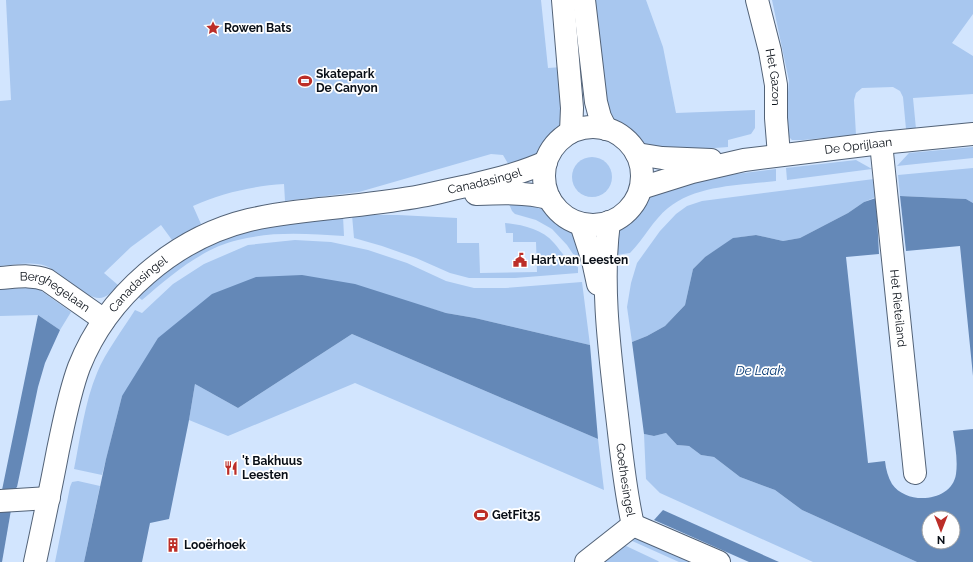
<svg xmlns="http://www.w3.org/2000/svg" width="973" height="562" font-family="Raleway,sans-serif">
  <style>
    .green { fill: #a8c7ef }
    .water { fill: #6488b7; fill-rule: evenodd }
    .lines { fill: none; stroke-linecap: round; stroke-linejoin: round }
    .minor-casing { stroke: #526277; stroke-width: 24 }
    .minor { stroke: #fff; stroke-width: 22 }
    .labels { text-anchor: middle; stroke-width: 3.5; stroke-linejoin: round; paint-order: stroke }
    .poi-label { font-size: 12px; font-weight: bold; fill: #090f17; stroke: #fff; text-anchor: start }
    .street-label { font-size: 12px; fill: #090f17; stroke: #fff }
    .water-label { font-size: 13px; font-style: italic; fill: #043873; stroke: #fff }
  </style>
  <rect width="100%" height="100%" fill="#d2e5fe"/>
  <g class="green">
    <path d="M6,0H541L548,68L562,67L565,114L552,140L533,159L510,167L503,155L491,154L359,192L285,201L284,184C252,186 222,193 193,206L201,224L172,240L161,225L131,247L104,273L118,285C114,290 110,295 104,297C89,304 61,272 46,266C32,261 15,265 0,266V101L11,100Z"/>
    <path d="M592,0H646L663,47L676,113L755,110V128L751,134L728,140V147L661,152L642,147L617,126L611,118L605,106Z"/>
    <path d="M772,0H973V14L952,43L973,56V94L913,98L916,129H906L903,97L900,91L893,87L862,88L856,93L854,100L856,135L803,140H792L789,137L785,127L789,81Z"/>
    <path d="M973,147V158L897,166L909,153Z"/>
    <circle cx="592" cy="177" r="20"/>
    <path d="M856,160L872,169L787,180L786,168Z"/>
    <path d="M973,168V203L966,199L900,196L898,175Z"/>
    <path d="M776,169V181C741,185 696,185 668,208C653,220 644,239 630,253L617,255L618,233L629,216L650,196L695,179Z"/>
    <path d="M874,179L876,197L864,202L848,213L800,238L783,241L756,235L734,238L705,257L693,269L685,305L665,326L647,336L632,342L627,307L631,283L637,263L660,231L676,214L687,206L702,201Z"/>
    <path d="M522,200L546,207L563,222L571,230L579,242L581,257L573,254L567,245L552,229L536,220L515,214L512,211L509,204Z"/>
    <path d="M352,215H398L457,218V243H479L480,273L537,272L536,242H513V233H506L505,223C523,225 542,229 554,243C562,252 566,261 578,267V273L515,278H469L450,273L416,258L382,246L354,238Z"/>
    <path d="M343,216L344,236C309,234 273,231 238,240C202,248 169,277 142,300L138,297L159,277L179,261L224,237L265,226Z"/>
    <path d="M295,240L331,242L368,250L407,263L446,281L474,288H506L582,282L590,345L475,318L446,313L422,306L122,396L102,475L74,469C80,439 85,401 97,373C106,351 122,331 135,310L142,313L173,284L204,264L248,245Z"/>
    <path d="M28,288H34L40,290L71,312L60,330L38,315L0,316V289Z"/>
    <path d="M352,334L598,439L604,490L355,383L228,436L189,420L195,384L238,408Z"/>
    <path d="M666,433L677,445L689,446L701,455L714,457L740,477L775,490L802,510L917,562H813L660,493L646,479L644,434L654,436Z"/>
    <path d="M78,481L100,486L84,562H55L70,487L72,482Z"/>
    <path d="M636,538H643L698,562H679L630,540Z"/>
    <path d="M624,545L658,561L659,562H603Z"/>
  </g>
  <g class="water">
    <path d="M900,196L966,199L973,203V376L960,246L906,251Z"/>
    <path d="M876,198L879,254L846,257L868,463L885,461C886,470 888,477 892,484C907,506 952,502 956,474C958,460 955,445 953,431L973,429V562H917L802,510L775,490L740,477L714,457L701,455L689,446L677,445L666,433L654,436L644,434L632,342L647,336L665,326L685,305L693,269L705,257L733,238L756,235L783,241L800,238L848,213L864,202ZM929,518H953V542H929Z"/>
    <path d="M302,275L355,284L446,313L475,318L590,345L598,439L352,334L238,408L195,384L189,420L169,519L150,523L142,562H84L106,459L122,396L158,338L212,294L256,277Z"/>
    <path d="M38,315L60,330L45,363L38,387L17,487L15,489L2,490Z"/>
    <path d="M11,510L2,562H0V511Z"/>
    <path d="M663,510L779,562H749L654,520Z"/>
  </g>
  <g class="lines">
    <defs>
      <g id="minor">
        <path d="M563,0L572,108L571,132"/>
        <path d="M584,0L596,102L600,117L606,129"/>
        <path id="s1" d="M757,0L770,51L776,85V118L779,155"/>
        <circle cx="593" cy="176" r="49"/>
        <path id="s2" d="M881,143L915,473"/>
        <path d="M637,154L662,158L711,160"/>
        <path id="s3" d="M641,188L692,172L744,160L881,143L973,134"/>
        <path d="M476,194C501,193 525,192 549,198"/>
        <path id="s4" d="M609,222C601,283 609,346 616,407C621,447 624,486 633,525"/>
        <path d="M581,224L593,261L598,284"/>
        <path id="s5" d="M0,278C16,277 31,274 47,280L104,320"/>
        <path d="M0,501L49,498"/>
        <path d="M633,525L719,562"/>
        <path id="s6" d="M35,562C43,525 51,487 58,450C64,422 69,394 79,367C107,296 175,238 249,220C279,213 310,210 341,207C367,204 395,201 421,196C438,193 455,188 472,185C497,179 522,173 546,162"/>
        <path d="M586,562L633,525"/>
      </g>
    </defs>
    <use href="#minor" class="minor-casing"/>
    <use href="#minor" class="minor"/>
  </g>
  <defs>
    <symbol id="sight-bare" viewBox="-9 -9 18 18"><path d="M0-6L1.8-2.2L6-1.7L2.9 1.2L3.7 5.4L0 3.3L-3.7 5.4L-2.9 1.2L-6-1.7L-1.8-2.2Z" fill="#bc2e28" stroke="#fff" stroke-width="2.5" paint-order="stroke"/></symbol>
    <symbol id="stadium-bare" viewBox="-9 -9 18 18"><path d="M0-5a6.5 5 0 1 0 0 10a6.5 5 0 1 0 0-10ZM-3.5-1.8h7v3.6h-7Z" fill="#bc2e28" stroke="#fff" stroke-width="2.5" paint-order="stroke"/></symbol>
    <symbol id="civic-bare" viewBox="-9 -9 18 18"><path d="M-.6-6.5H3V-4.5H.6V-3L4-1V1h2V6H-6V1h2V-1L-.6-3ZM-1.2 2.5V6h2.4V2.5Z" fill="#bc2e28" stroke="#fff" stroke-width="2.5" paint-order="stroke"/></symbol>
    <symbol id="restaurant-bare" viewBox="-9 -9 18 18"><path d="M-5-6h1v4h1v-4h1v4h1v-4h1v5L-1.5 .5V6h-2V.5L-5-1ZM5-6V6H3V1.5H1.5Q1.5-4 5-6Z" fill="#bc2e28" stroke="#fff" stroke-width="2.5" paint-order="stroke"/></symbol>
    <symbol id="building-bare" viewBox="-9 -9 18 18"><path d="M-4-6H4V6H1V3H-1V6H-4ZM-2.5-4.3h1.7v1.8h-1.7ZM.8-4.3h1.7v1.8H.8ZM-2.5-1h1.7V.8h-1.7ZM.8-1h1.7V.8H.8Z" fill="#bc2e28" stroke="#fff" stroke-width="2.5" paint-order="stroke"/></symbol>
  </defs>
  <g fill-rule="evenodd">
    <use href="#sight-bare" x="203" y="18" width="20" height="20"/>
    <use href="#stadium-bare" x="295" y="71" width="20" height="20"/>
    <use href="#civic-bare" x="510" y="250" width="20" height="20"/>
    <use href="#restaurant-bare" x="221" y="458" width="20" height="20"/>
    <use href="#stadium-bare" x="471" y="505" width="20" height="20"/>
    <use href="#building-bare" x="163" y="535" width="20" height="20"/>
  </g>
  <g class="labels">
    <g class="poi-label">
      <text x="224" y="32">Rowen Bats</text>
      <text x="316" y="78">Skatepark<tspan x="316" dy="14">De Canyon</tspan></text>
      <text x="531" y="264">Hart van Leesten</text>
      <text x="242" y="465">'t Bakhuus<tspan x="242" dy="14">Leesten</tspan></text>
      <text x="492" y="519">GetFit35</text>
      <text x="184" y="549">Looërhoek</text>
    </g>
    <g class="street-label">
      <text dy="4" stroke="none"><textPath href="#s1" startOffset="79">Het Gazon</textPath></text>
      <text dy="4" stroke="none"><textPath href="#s3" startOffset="222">De Oprijlaan</textPath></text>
      <text dy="4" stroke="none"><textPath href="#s6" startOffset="672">Canadasingel</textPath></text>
      <text dy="4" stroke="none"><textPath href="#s6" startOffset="303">Canadasingel</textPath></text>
      <text dy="4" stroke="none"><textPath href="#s5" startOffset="59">Berghegelaan</textPath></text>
      <text dy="4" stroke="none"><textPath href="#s2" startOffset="166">Het Rieteiland</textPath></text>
      <text dy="4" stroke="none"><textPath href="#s4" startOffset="259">Goethesingel</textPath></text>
    </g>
    <g class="water-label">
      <text x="760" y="375">De Laak</text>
    </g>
  </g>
  <g transform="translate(941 530) rotate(180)"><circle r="19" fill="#ffffff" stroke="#9d9fa2"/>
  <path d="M0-3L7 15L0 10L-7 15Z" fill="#bc2e28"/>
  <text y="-6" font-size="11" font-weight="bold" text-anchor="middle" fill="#090f17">N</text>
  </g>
</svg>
